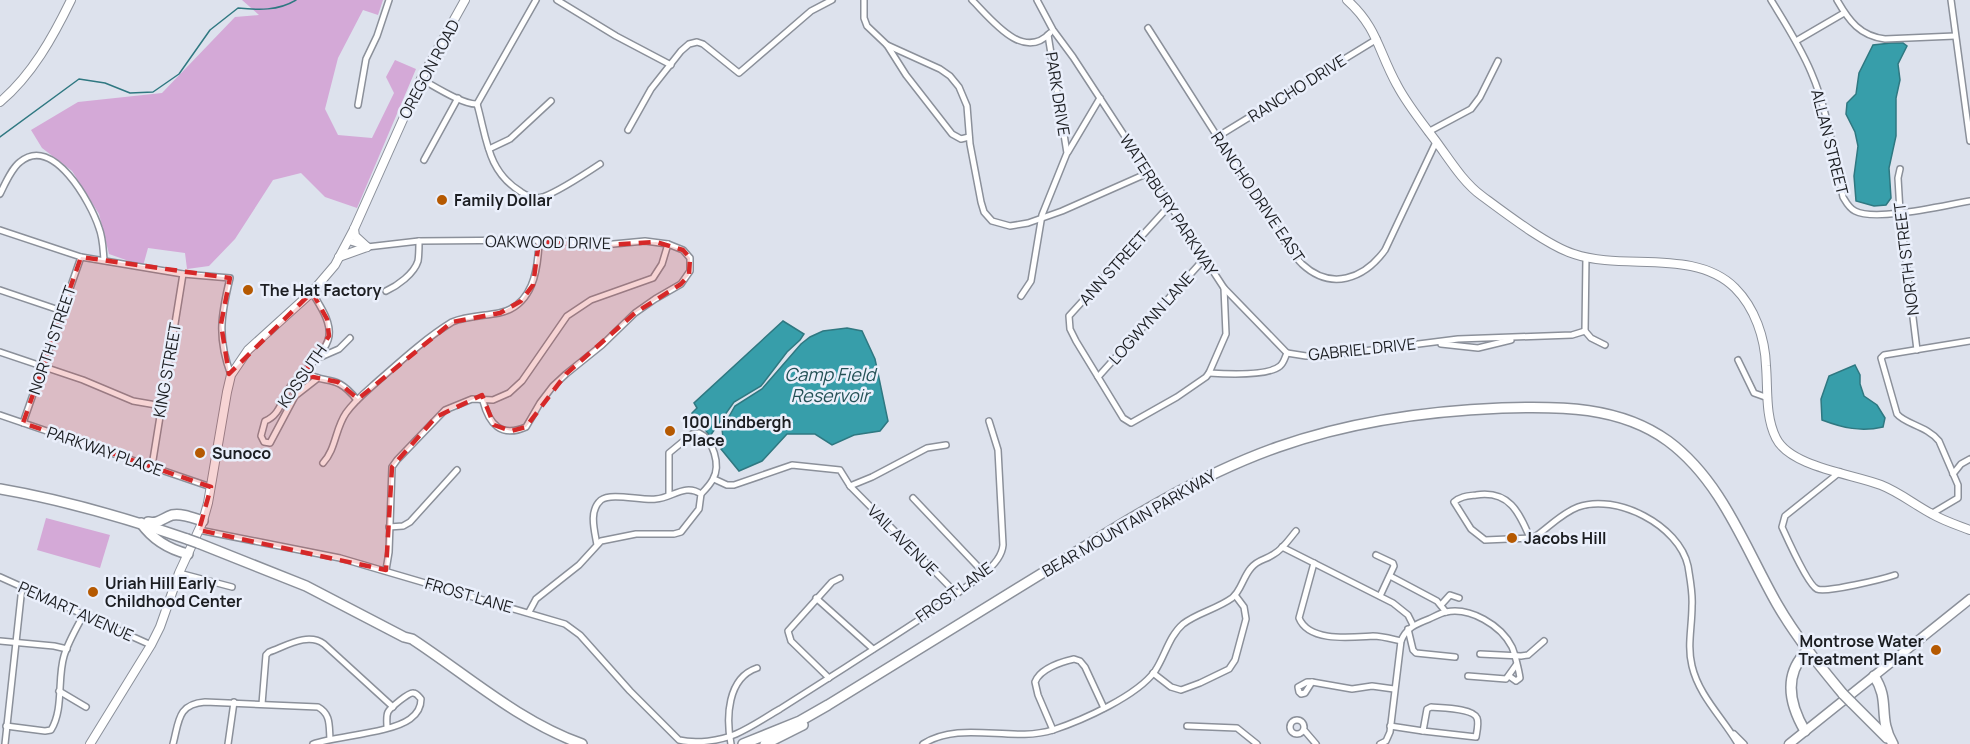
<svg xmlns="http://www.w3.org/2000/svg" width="1970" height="744" font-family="Manrope,sans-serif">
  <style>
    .green { fill: #d4a9d7 }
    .water { fill: #379eaa; stroke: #2f7881; stroke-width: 1.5 }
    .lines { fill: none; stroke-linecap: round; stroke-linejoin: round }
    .stream { stroke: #2f7881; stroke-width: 1.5 }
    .street-casing { stroke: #8b909a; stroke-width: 8 }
    .secondary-casing { stroke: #8b909a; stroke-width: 10 }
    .primary-casing { stroke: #8b909a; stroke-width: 11 }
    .highway-casing { stroke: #8b909a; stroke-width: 12 }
    .street { stroke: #fff; stroke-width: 5 }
    .secondary { stroke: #fff; stroke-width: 8 }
    .primary { stroke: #fff; stroke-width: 8 }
    .highway { stroke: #fff; stroke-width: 9 }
    .highway-bridge-casing { stroke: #8b909a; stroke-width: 12; stroke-linecap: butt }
    .highway-bridge { stroke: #fff; stroke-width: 9 }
    .marked { fill: #d62828; fill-opacity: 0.2; stroke: #d62828; stroke-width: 4.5; stroke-dasharray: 12 8; stroke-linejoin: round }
    .poi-dot { fill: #b55901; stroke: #eaeffb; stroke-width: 2 }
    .labels { text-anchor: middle; stroke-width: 5; stroke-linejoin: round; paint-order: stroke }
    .street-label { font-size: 16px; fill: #1c1e22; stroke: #eaeffb }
    .poi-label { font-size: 16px; font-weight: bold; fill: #1c1e22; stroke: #eaeffb; text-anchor: start }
    .water-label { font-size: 18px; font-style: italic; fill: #245156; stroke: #eaeffb }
  </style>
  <rect width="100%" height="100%" fill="#dde2ed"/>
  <g class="green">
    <path d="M242,0H383L378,15L363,10L338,58L325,109L338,135L372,138L394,93L386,77L395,60L416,69L357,208L325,197L301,173L273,180L235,239L209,266L187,269L185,253L148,248L143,266L109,254L99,214L72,171L42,148L31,130L78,102L162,93L235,17L259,15Z"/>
    <path d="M46,518L110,535L100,568L37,550Z"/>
  </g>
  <g class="water">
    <path d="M1891,43H1903L1907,46L1898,64L1900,80L1896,98V136L1889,168L1891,198L1886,205L1874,206L1856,201L1854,176L1858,146L1855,132L1846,114L1847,103L1856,94L1859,73L1873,45Z"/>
    <path d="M783,321L804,334L800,340L787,352L761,386L734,402L710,436L692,413L697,408L694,403Z"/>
    <path d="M847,328L862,331L875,359L888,421L880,431L854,435L832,445L815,434H787L762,461L739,471L721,449L724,446L722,429L735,406L762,389L801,344L810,337L823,331Z"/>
    <path d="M1855,365L1860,375V384L1864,396L1877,405L1885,418L1883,427C1861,432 1843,428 1822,420L1821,399L1829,376Z"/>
  </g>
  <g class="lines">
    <path class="stream" d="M0,137L79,79L105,83L130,93L153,92L179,74L210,30L238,8C258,10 278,11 296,0"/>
    <defs>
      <g id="street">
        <path d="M557,0L616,36L671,65"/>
        <path d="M864,0V18L867,26L887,45L906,75L952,134L961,139L969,137"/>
        <path d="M972,0C991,19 1023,62 1050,33"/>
        <path d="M1037,0L1053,30L1073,57L1224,288L1226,334L1209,373L1206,377L1177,397L1131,423L1123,418L1076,341L1070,329L1069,316L1170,205"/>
        <path d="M1771,0C1785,23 1800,46 1811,72C1828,111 1834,155 1843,197C1846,202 1849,208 1855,211C1876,222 1945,205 1970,201"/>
        <path d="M1837,0C1849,21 1860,36 1885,39L1955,36"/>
        <path d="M1951,0L1970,141"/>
        <path d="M1148,28L1282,238C1288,246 1294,256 1302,264C1331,291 1364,279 1385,250L1436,142"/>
        <path d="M1796,41L1844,13"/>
        <path d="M887,45L940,69L950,76L959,87L967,106L970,144L981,202L984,212L992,221L1010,226L1028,223L1062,211L1148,173"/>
        <path d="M421,79C434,86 463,105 477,104"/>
        <path d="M477,104C487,139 487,171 521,192C527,196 535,199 543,197C559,191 585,174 600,164"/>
        <path d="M477,104L536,0"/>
        <path d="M358,105L366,59L377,36L389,0"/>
        <path d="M628,130L651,89L681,51L689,44L697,42L703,44L739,73L811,11L832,0"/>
        <path d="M1428,132L1471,109L1480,97L1498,61"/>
        <path d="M1217,137L1377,39"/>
        <path d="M489,149L510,139L551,101"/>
        <path d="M1068,152L1100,98"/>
        <path d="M424,160L458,98"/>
        <path d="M1900,169L1898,178L1900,212L1917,350"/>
        <path d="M0,194C5,184 11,169 20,162C53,134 91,203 99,228C103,238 103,249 104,260"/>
        <path d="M0,230L81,257L183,274L230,278C221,315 217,338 231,375"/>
        <path d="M348,241L367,247L419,241L556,240L592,246L645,241L668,244L683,250L690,258V271L681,284L655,299L635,313L602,345L566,374L553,386L540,403L526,427C501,438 489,424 483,401"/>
        <path d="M1224,288L1287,353"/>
        <path d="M0,290L62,311"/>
        <path d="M386,291C397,286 414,274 418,261C419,255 419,247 419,241"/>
        <path d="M312,292C319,305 331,320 329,336C327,352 303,372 292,384C282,397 281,415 265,421L261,436L264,442L270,443L295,396L318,378"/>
        <path d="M1021,296L1031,281L1042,215L1067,153L1048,35"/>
        <path d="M1585,331L1586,257"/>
        <path d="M1441,344L1478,348L1511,340"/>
        <path d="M0,352L83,380L133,401L162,406"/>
        <path d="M1287,353L1306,356H1324L1458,339L1572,335L1585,331L1591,338L1605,345"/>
        <path d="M316,359L339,349L350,338"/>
        <path d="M1738,360L1754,393L1768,398"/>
        <path d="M304,372C327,386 335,372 357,400"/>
        <path d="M1209,373C1225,374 1268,376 1280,366C1284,363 1285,357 1287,353"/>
        <path d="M1098,377L1204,259"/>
        <path d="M0,415L211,487"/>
        <path d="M23,423L81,257"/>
        <path d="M323,463C336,449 335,429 346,413C355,400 368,390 379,380C403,359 426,338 452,322C467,316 483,316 499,313C533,306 538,270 539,241"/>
        <path d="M152,466L183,274"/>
        <path d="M1840,472L1785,516L1782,527C1787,538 1808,585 1817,589C1826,593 1883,579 1895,575"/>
        <path d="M1953,474L1961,464L1970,459"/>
        <path d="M714,479L727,485H734L792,465L840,470L850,486L956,593"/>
        <path d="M850,486L872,477L927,448L946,445"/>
        <path d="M669,495V453L692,434L699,433C713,439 721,465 713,479C710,485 705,490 701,494"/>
        <path d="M913,498L984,573"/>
        <path d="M1931,514L1958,498V485L1939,441C1927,426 1905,424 1897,414L1881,358L1884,355L1970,341"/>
        <path d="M389,527L403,526L410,522L457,470"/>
        <path d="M199,530L340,558L565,624L580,635L630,691L679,740C696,744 720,741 736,734C752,727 766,717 780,709C802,695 824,681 846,667C892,637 940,608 983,574C992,567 1002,557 1003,545L998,450L989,421"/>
        <path d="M1530,538C1519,512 1509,490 1476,495C1468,496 1461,496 1454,502L1471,529L1485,540L1530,538L1536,536C1549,527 1562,513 1578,507C1616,493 1679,525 1688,566C1690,579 1693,593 1692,606C1692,627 1687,646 1692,666C1699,696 1723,718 1738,744"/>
        <path d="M1282,547L1393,603L1408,615L1413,625"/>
        <path d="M1376,555L1393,563L1394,566L1380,596"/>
        <path d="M1314,563L1299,618C1309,643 1353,637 1373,636C1382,636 1392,639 1401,641"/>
        <path d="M386,570L389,552L392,467L397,460L445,410L472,399L493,400L509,393L522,381L567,316L591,300L653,278L662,264L668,244"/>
        <path d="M179,573L232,587"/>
        <path d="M1390,576L1437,601L1446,612"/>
        <path d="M0,577L151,645"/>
        <path d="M816,598L873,649"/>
        <path d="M1441,605L1450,595L1459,598"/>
        <path d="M529,612L536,599L579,565L601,541L636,534H674L681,532L699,509L701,494C685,483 672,498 656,499C642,501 611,492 601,500C588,511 595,532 597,545"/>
        <path d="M1408,629L1413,650L1416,653L1455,657"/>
        <path d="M0,641L54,646L67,649"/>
        <path d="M1480,654L1521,656L1528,655L1544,641"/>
        <path d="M1153,673L1171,687L1181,690L1200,683L1229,669L1235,660L1246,619L1244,607L1235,595"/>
        <path d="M1468,676L1506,679L1516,665"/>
        <path d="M829,678L791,641L788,631L832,582L840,578"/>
        <path d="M1307,682H1312L1305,693L1301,694L1299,692L1298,687Z"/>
        <path d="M1312,682L1352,689L1372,686L1394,689"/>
        <path d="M59,691L86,707"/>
        <path d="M262,704L266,655L269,652C286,646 308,632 324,644L393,707"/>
        <path d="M1431,707C1442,708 1473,708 1477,718C1479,723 1477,731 1476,737L1423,731L1427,709Z"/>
        <circle cx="1297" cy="727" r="7"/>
        <path d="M6,726L45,731L51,730C64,709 57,679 64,656C68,642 77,627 84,614"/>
        <path d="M1187,726L1237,728L1257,744"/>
        <path d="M1390,726L1423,731"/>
        <path d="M1053,730L1038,695L1035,682C1040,669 1061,662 1074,659L1080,661L1085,667L1104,708"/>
        <path d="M1304,730L1316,744"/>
        <path d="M1734,734L1744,744"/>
        <path d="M5,744L22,587"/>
        <path d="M173,744C179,722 177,704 205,702L318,707C331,714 329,726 330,739"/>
        <path d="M228,744L234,702"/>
        <path d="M313,744C337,736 391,733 410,719C417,714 421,708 421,699C419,697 417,693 413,693C409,692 390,708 388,712C386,716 387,723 387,727"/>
        <path d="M731,744C726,718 727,678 757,668"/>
        <path d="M923,744C961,720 1011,743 1053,730C1083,720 1137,696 1155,671C1165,656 1169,636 1183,624C1197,613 1217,609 1232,598C1241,591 1243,577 1251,568C1258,559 1266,560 1274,554C1283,549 1290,538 1296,531"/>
        <path d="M1380,744L1386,741L1390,732L1401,641C1406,628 1416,624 1429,619C1434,617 1440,613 1446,612C1470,607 1501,625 1512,647C1515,654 1519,671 1520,678L1516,681L1509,676"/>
      </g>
      <g id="secondary">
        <path d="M1347,0C1378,28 1378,51 1397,85C1408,106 1424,125 1438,144C1451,162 1464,183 1482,196C1505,213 1548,246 1574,254C1624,271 1695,248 1735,288C1755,308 1765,338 1766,366C1768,389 1765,416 1776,438C1790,467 1853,474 1881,485C1899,492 1915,505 1932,514C1944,521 1957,525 1970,530"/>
        <path d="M0,102C32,75 53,37 71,0"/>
        <path d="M354,229L355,236L367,247"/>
        <path d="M339,257L367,247"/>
        <path d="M90,744L151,645L160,627L179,573L203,521L208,503L227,392L231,375L248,350L312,292L335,265L354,229L421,79L465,0"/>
      </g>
      <path id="primary" d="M1789,744L1970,599"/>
      <g id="highway">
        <path d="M0,489C64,500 126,518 187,539"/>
        <path d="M148,522C159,524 163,518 172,515C182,513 193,518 203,521"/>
        <path d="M141,523C153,540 168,549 188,554"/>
        <path d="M198,543L306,586L404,637L412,639C467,675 518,721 582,744"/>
        <path d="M1804,654C1783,678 1791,707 1805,731"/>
        <path d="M1874,676C1891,701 1877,717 1893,744"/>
        <path d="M1851,702L1887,738"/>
        <path d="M743,744L800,721L828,705C902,660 975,614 1049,569C1122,523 1196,476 1278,447C1349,422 1426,411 1502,408C1559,406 1620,406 1668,441C1722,481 1745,548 1777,604C1796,637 1819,665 1843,694"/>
        <path d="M765,744L803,725"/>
      </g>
    </defs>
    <use href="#street" class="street-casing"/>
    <use href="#secondary" class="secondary-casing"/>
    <use href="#primary" class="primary-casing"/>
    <use href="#highway" class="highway-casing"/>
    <use href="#street" class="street"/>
    <use href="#secondary" class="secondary"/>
    <use href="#primary" class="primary"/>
    <use href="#highway" class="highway"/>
    <defs>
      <g id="highway-bridge">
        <path d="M187,539L198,543"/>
        <path d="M1843,694L1851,702"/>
      </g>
    </defs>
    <use href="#highway-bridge" class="highway-bridge-casing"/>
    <use href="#highway-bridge" class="highway-bridge"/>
  </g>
  <path class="marked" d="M539,241L592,246L656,242L683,250L690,258L689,275L681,284L635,313L566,374L526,427L511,431L494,425L482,395L436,417L392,467L386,570L199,530L211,487L23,423L81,257L230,278L221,324L229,374L312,292L327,319L329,336L303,375L338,382L358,399L452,322L500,313L521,301L533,285Z"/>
  <g class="poi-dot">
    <circle cx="442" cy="200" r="6"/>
    <circle cx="248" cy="290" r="6"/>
    <circle cx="670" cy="431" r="6"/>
    <circle cx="200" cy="453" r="6"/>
    <circle cx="1512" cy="538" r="6"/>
    <circle cx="93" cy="592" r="6"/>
    <circle cx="1936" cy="650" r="6"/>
  </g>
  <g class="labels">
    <g class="street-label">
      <text transform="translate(429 69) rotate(-62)" y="6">OREGON ROAD</text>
      <text transform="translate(1297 88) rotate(-32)" y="6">RANCHO DRIVE</text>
      <text transform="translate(1058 94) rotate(81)" y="6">PARK DRIVE</text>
      <text transform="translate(1830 142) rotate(76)" y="6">ALLAN STREET</text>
      <text transform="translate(1258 197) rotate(56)" y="6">RANCHO DRIVE EAST</text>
      <text transform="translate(1169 205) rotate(57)" y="6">WATERBURY PARKWAY</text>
      <text transform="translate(548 242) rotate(1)" y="6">OAKWOOD DRIVE</text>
      <text transform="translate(1906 259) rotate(-97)" y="6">NORTH STREET</text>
      <text transform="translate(1113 268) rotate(-48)" y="6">ANN STREET</text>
      <text transform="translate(1151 318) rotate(-48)" y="6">LOGWYNN LANE</text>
      <text transform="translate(52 340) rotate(-71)" y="6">NORTH STREET</text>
      <text transform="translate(1362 349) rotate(-6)" y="6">GABRIEL DRIVE</text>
      <text transform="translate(167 370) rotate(-80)" y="6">KING STREET</text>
      <text transform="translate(302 376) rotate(-55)" y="6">KOSSUTH</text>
      <text transform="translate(105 451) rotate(19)" y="6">PARKWAY PLACE</text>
      <text transform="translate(1129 523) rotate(-30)" y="6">BEAR MOUNTAIN PARKWAY</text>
      <text transform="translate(903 540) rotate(45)" y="6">VAIL AVENUE</text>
      <text transform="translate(954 592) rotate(-36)" y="6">FROST LANE</text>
      <text transform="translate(469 595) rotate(16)" y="6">FROST LANE</text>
      <text transform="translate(76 611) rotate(24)" y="6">PEMART AVENUE</text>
    </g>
    <g class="poi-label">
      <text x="454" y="206">Family Dollar</text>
      <text x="260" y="296">The Hat Factory</text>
      <text x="682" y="428">100 Lindbergh<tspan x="682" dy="18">Place</tspan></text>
      <text x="212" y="459">Sunoco</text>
      <text x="1524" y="544">Jacobs Hill</text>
      <text x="105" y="589">Uriah Hill Early<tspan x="105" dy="18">Childhood Center</tspan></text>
      <text x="1924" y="647" text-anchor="end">Montrose Water<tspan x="1924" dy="18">Treatment Plant</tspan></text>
    </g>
    <g class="water-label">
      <text x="830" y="381">Camp Field<tspan x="830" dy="21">Reservoir</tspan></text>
    </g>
  </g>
</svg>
